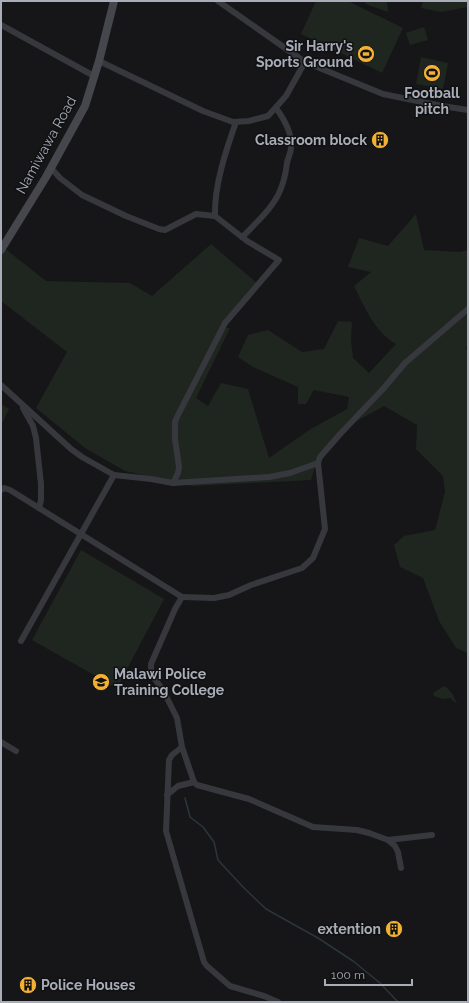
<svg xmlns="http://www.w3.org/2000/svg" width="469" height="1003" font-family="Raleway,sans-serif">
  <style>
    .green { fill: #1e261f }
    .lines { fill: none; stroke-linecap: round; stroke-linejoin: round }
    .stream { stroke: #2c353c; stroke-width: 1.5 }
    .street { stroke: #37383d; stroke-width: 6 }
    .secondary { stroke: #45474d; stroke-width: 8 }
    .labels { text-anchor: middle; stroke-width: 3; stroke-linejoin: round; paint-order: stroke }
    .poi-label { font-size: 14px; font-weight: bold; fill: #a8adb8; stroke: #111113; text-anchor: end }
    .street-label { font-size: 14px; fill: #a8adb8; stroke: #111113 }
  </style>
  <rect width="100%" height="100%" fill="#161618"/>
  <g class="green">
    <path d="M316,1H348L403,28L382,73L301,34Z"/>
    <path d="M362,1H387L388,12L368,5Z"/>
    <path d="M423,1H468V7L441,12L421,8Z"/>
    <path d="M424,27L428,40L410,45L406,33Z"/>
    <path d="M421,57L448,63L443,89L416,84Z"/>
    <path d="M416,214L424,250L460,252L468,250V343L466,348L468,350V653L456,648L439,621L423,578L400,567L394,545L404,536L435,530L445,492L443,476L416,449L417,425L384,406L355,422L316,464L311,480L193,486L125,471L85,448L36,408L67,352L1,301V250L3,247L46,281L130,283L152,296L211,244L258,284L220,327L230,328L196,398L208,406L221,383L248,389L269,458L309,430L347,409L349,397L314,390L306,404H298V387L253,367L238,357L248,335L268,330L302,352L324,349L338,321L352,322L351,340L353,358L369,373L396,344C374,331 365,308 354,286L371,272L348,267L359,238L388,246Z"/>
    <path d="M1,404L9,409L1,425Z"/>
    <path d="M81,550L164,599L117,688L32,640Z"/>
    <path d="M444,686C451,690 454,696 457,704L450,698L443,699L434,696L433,693Z"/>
  </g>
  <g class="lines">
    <path class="stream" d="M185,798L190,817L203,827L214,842L218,860L243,887L266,909L318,938L353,961L380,983L398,1002"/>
    <g class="street">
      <path d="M218,1L305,62L383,94L442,106L468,110"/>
      <path d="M1,25L94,76"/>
      <path d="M99,61L203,111L233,122L249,121L268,116L286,96L305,62"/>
      <path d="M51,168L60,178L82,195L126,216L159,229L165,230L196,214L215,216L247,241L279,260L225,323L177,417L175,422V439L179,467L178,473L173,483"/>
      <path d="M215,216C214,186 226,150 236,122"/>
      <path d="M242,237C248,232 252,227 257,222C276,203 284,189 287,163C288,157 291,153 291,148C293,134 284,119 276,108"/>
      <path d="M1,385L71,449L82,457L114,475L151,479L173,483L269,477L290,473L318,463L320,457L341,433L383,389L405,363L468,309"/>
      <path d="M23,408L33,426L36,438L41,484V500L39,508"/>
      <path d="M1,490L4,488L10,490L182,597L175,609L151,664V674L163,690L177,718L182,747L194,782"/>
      <path d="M182,597L214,598L229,595L251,585L302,568L313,558L325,529L318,463"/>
      <path d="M21,641L114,475"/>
      <path d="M1,742L16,751"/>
      <path d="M182,747L172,755L169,760L166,831L204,962L207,966L230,986L264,996L278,1002"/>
      <path d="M167,795L178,786L194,782L197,785L249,799L313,827L357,830L369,833L388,840L395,846L398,852L401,868"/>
      <path d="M388,840L432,835"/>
    </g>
    <path class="secondary" d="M1,250L46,177L85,106L99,61L114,1"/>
  </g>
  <defs>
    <symbol id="stadium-disc" viewBox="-11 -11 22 22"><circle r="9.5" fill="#f2b134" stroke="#111113"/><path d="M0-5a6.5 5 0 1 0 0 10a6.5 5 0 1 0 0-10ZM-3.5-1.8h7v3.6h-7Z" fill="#111"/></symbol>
    <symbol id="building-disc" viewBox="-11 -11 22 22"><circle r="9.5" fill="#f2b134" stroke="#111113"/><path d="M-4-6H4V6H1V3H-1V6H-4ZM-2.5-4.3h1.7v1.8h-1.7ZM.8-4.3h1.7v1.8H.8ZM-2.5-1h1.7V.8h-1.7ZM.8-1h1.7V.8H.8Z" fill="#111"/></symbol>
    <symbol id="university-disc" viewBox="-11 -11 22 22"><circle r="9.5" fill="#f2b134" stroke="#111113"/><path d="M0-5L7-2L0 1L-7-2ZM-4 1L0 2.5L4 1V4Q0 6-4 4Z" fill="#111"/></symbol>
  </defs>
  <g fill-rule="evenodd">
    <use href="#stadium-disc" x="356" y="44" width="20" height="20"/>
    <use href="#stadium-disc" x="422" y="63" width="20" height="20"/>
    <use href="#building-disc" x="370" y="130" width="20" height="20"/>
    <use href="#university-disc" x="91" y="672" width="20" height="20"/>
    <use href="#building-disc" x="384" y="919" width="20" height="20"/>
    <use href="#building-disc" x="18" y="975" width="20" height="20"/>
  </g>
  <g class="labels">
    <g class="poi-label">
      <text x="353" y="51">Sir Harry's<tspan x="353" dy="16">Sports Ground</tspan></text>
      <text x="432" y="98" text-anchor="middle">Football<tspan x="432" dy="16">pitch</tspan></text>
      <text x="367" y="145">Classroom block</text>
      <text x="114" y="679" text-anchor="start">Malawi Police<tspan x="114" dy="16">Training College</tspan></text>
      <text x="381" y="934">extention</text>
      <text x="41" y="990" text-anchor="start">Police Houses</text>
    </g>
    <g class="street-label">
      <text transform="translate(46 145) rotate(-61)" y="5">Namiwawa Road</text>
    </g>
  </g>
  <rect width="469" height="1003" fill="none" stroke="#a8adb8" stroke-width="4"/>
  <path d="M325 979v6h87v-6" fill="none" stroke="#a8adb8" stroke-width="2"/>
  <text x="331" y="979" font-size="12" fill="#a8adb8" stroke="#111113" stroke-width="3" paint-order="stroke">100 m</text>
</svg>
